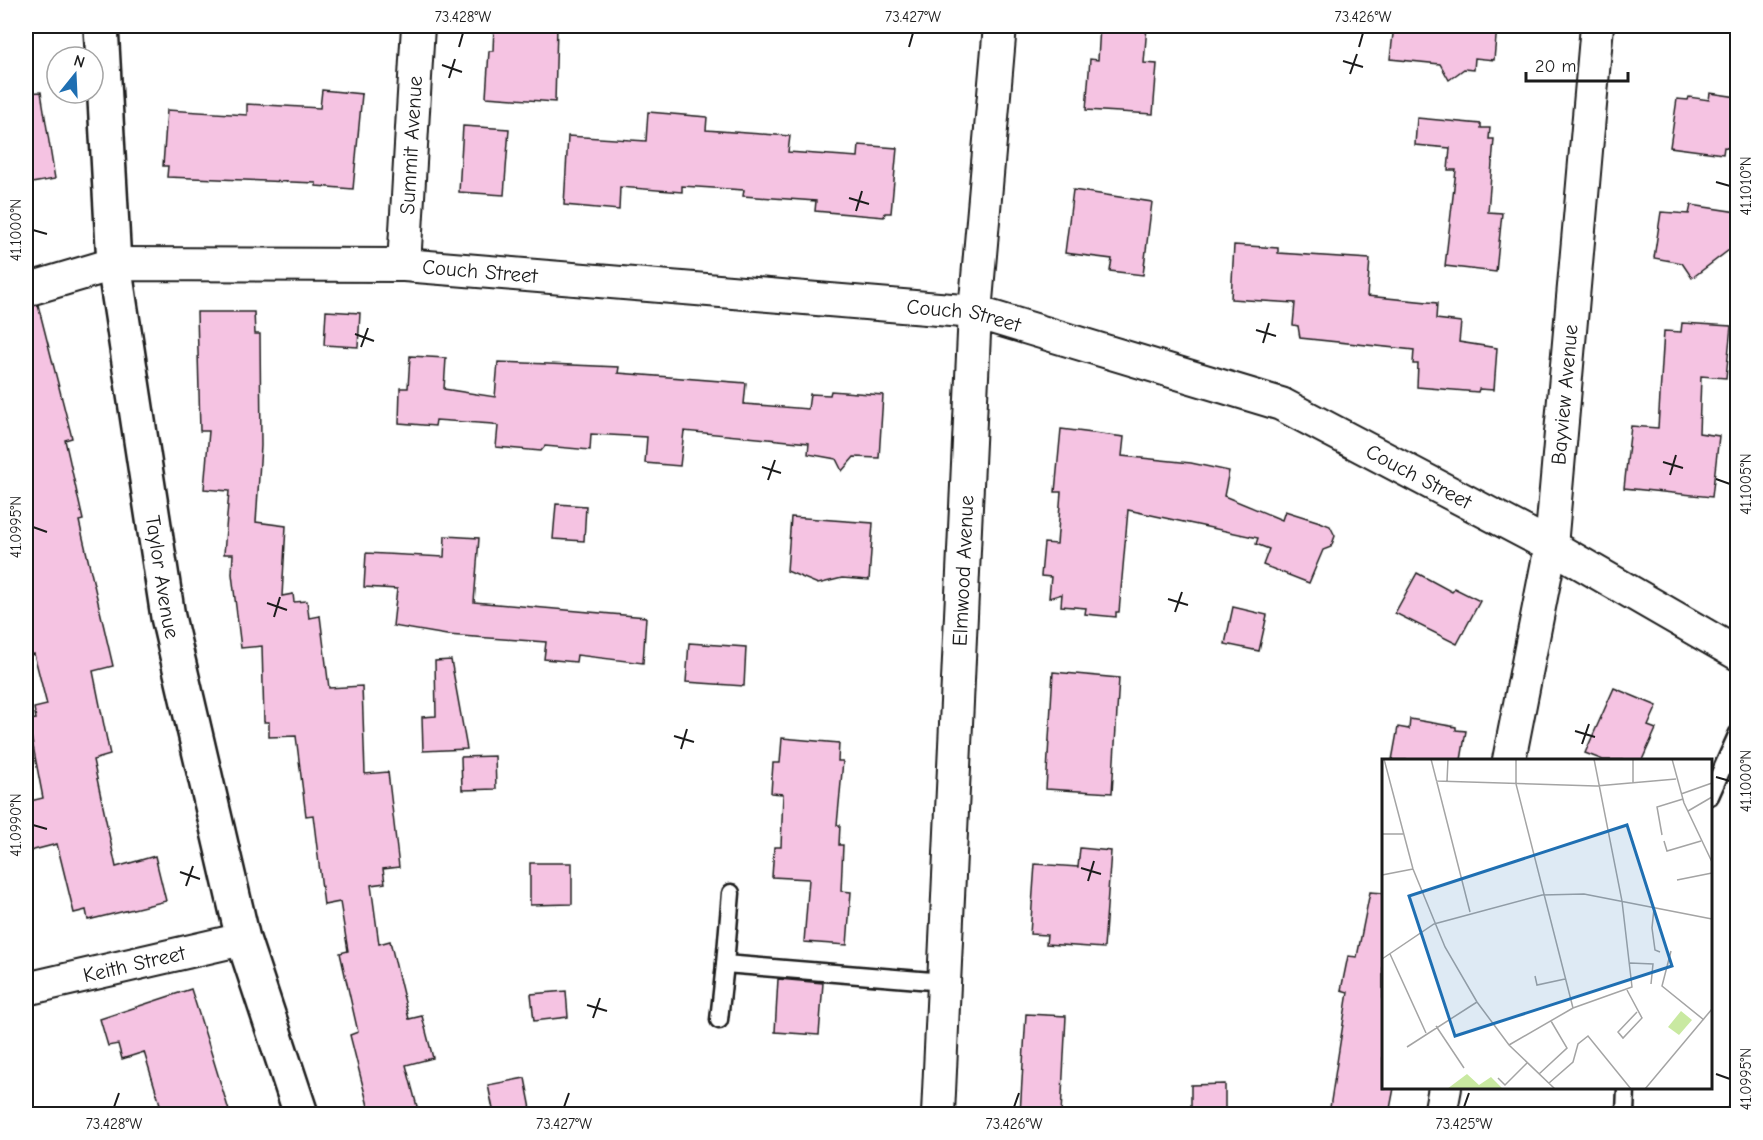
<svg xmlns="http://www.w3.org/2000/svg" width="1763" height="1140" font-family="'Comic Neue',sans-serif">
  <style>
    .building { fill: #f5c3e2; stroke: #1c1c1c; stroke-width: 1.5 }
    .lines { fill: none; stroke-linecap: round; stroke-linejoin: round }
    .lane-casing { stroke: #1c1c1c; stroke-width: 21 }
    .street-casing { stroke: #1c1c1c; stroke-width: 36 }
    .secondary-casing { stroke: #1c1c1c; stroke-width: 38 }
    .lane { stroke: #fff; stroke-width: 16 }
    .street { stroke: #fff; stroke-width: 32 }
    .secondary { stroke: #fff; stroke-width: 33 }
    .ticks { fill: none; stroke: #1c1c1c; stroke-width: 2 }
    .labels { text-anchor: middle; stroke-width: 5; stroke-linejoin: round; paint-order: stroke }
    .street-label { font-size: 21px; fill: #1c1c1c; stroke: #fff }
    .inset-road { fill: none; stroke: #a4a4a4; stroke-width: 1.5 }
    .view { fill: #1f6fb2; fill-opacity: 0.15; stroke: #1f6fb2; stroke-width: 3 }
    .inset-edge { fill: none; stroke: #1c1c1c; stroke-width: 3 }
    .neatline { fill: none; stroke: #1c1c1c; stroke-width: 2 }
    .ticks-label { font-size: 15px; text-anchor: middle; fill: #1c1c1c }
  </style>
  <rect width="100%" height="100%" fill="#fff"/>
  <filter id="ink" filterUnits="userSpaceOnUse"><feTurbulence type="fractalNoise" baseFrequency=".0167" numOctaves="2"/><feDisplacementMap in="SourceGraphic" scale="12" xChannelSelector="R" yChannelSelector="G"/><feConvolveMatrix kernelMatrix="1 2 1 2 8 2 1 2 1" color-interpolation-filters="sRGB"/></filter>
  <g filter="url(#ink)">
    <g class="building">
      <path d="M494,26H557L555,102L486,97L489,51H493Z"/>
      <path d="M1100,26H1147L1144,63L1157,64L1153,114L1086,110L1090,59L1098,60Z"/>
      <path d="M1394,26H1497L1494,60L1475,58L1474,70L1464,69L1449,80L1440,64L1390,59Z"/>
      <path d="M322,90L362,94L353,189L316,186V183L167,177L168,166H163L167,110L247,115V104L320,108Z"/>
      <path d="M41,92L55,179L26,184V93Z"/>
      <path d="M1710,93L1737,97V149L1724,147L1723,154L1670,147L1677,99L1688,100L1689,97L1709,100Z"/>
      <path d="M648,112L707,117L706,130L790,136L788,152L858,157L859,145L897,148L891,213H885L884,217L815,211L816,201L743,196L744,190L682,186V192L620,187L619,210L564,205L568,136L646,141Z"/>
      <path d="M1417,118L1481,124V128H1490L1489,139H1494L1488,212L1502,213L1496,272L1445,266L1456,170H1448L1450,148L1415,145Z"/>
      <path d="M463,126L509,129L504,195L459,192Z"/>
      <path d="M1073,190L1152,202L1143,275L1110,271L1112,259L1065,253Z"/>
      <path d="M1691,205L1737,212V244L1692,278L1682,263L1654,258L1661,212L1689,214Z"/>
      <path d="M1234,245L1278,248V253L1370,259L1367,296L1437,303L1436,319L1461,322L1459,342L1497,348L1494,390L1479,389L1478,392L1417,387L1418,364H1413L1414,350L1300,338L1298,326L1293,325L1295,303L1231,299Z"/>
      <path d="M38,305L72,438L65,440L83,520L79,521L113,666L93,671L110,755L93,760L116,867L155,856L166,901L88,920L86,910L74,913L57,844L26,852V802L43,798L28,720L36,719L34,708L47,705L34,654L26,656V307Z"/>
      <path d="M326,311L360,313L358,347L324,345Z"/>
      <path d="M197,312H254L255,334H260L261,446L256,522L286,526L282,596L293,594L294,602L307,601L309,618L320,616L329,688L362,686L365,774L388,772L399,867L383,869L385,883L371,885L379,944L390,941L409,1019L422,1016L433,1058L406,1065L419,1114H370L350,1035L358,1032L340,953L348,951L340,902L324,905L313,815L306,816L296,736L269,737V722H264L262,646L241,648L232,574L233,554H224L229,491L204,489L209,431H200Z"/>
      <path d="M1682,323L1731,326L1726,378L1701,376L1699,433L1719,436L1712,497L1624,488L1631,426L1658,428L1664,331L1681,332Z"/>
      <path d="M410,356L446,358L444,389L495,397L498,362L619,367L618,373L746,383L744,404L808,409L810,394L830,395L831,391L883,395L879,458L854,457L842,471L836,459L808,454L809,443L684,431L680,466L645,463L647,437L591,434L590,450L545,446L541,451L496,447L498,426L493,424L436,420L435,426L399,423L400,388H408Z"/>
      <path d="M1061,429L1124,437L1122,456L1191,463L1229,471L1224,496L1282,520L1285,511L1320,522L1330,526L1335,536L1331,547L1323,550L1309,583L1263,565L1269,549L1256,544L1258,538L1128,510L1119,612H1116V617L1085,614L1086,608L1061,606L1062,594L1049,598L1051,577L1041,576L1044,543L1057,544L1061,492H1055Z"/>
      <path d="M556,504L586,506L584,541L553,539Z"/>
      <path d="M791,517L873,523L869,580L842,578L818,584L787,571Z"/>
      <path d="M445,536L479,538L474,602L646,617L643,663L577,655L576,662L544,659L546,642L447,635L393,626L397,589L364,587L366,553L444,557Z"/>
      <path d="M1417,573L1452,592L1454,588L1480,601L1457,644L1395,613Z"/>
      <path d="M1233,607L1267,615L1259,651L1225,644Z"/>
      <path d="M689,643L746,647L744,686L686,682Z"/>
      <path d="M451,660L467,749L423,751L422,717L436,716L435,661Z"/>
      <path d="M1053,672L1119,678L1112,793L1046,789Z"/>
      <path d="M1614,688L1657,706L1648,726L1656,729L1642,760H1603L1585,753Z"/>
      <path d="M1410,719L1456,727V730L1466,731L1461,760H1392L1398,727L1409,729Z"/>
      <path d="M782,738L839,743L838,761H843L837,825H840L839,845H843L841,891L851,892L847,945L804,942L809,879L772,877L774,847H781L783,794L771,793L773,763H780Z"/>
      <path d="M495,756L496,789L462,790L461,757Z"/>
      <path d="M1080,848L1111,851L1104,948L1046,944L1047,935L1030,934L1035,864L1078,867Z"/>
      <path d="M530,863H572V904L530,905Z"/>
      <path d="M1370,892L1383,893V1088H1394L1389,1114H1329L1348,992L1341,990L1348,956L1357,957Z"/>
      <path d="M778,979L823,983L819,1035L775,1032Z"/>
      <path d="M191,989L211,1052L230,1114H163L144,1052L122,1059L118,1044L108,1046L100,1019Z"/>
      <path d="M566,991L568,1017L534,1021L531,994Z"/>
      <path d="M1026,1014L1066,1016L1061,1114H1020Z"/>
      <path d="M525,1078L532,1114H494L488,1085Z"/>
      <path d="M1225,1084V1114H1191V1085Z"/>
    </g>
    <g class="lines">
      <defs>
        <g id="lane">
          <path d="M1710,796L1738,733"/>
          <path d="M731,893L725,964L944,982"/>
          <path d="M719,1020L725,964"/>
          <path d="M1625,1114L1626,1088"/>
          <path d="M1735,1114L1738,1110"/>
        </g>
        <g id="street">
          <path id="s1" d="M404,265L418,26"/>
          <path id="s2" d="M26,290L114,264L404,265L975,312L1281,404L1551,546L1738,654"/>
          <path id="s3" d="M1509,760L1551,546L1597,26"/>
          <path id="s4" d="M26,989L243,939"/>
          <path id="s5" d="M938,1114L975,312L1000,26"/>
          <path d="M1440,1114L1445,1088"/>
        </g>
        <g id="secondary">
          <path id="s6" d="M101,26L114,264L168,617L243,939L301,1114"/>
        </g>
      </defs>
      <use href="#lane" class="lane-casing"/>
      <use href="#street" class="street-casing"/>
      <use href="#secondary" class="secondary-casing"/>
      <use href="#lane" class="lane"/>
      <use href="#street" class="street"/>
      <use href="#secondary" class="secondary"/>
    </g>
  </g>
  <path class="ticks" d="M459,47L463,33M909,47L913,33M1359,47L1363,33M1343,61L1363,67M442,65L462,72M1350,74L1357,54M449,78L455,59M1716,182L1730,186M849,198L869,204M856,211L862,191M33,230L47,234M1256,330L1276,336M355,334L374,341M1263,343L1269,323M361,347L368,328M1663,462L1683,468M762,467L781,473M1670,475L1676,455M1716,479L1730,484M768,480L775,460M33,527L47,532M1168,599L1188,605M267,603L287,610M1175,612L1182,592M274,617L280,597M1575,731L1595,737M674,736L694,742M1582,744L1589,724M681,749L687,729M1716,777L1730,781M33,825L47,829M1081,868L1101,874M180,872L200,879M1088,881L1094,861M186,886L193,866M587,1005L607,1011M593,1018L600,998M1716,1074L1730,1079M114,1107L119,1093M564,1107L569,1093M1014,1107L1019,1093M1464,1107L1469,1093"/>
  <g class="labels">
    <g class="street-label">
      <text dy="7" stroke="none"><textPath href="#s1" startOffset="120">Summit Avenue</textPath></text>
      <text dy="7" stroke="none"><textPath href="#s2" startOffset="458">Couch Street</textPath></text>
      <text dy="7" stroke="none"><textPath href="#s2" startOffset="944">Couch Street</textPath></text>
      <text dy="7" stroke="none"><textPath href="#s3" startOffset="370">Bayview Avenue</textPath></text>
      <text dy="7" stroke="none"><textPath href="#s2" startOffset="1430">Couch Street</textPath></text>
      <text dy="7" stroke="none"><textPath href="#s5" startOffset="544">Elmwood Avenue</textPath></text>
      <text dy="7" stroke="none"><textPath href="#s6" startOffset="555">Taylor Avenue</textPath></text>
      <text dy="7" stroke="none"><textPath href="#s4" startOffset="111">Keith Street</textPath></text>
    </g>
  </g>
  <g transform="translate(1382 759)">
    <rect width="330" height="330" fill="#fff"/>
    <path d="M299,252L310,261L297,276L286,268ZM85,315L97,326L109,318L121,330H65Z" fill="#c9e9a1"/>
    <path class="inset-road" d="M2,0L31,110L63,188L95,243L127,286L173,330M49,0L88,153M134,0V25L191,249M290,0L302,44L330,103M54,22L214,27L294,20M65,22L66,0M251,24V0M299,35L330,24M306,52L330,38M0,75H21M280,76L275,48L301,40M282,82L285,92L319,82M0,116L31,110M295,121L330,114M272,149L270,169L273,191L278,193M289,192L280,227L322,261M8,195L44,274M0,200L52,165L160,136L202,135L330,160M248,204L271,205L269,225M153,217L155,226L183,220M245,231L260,259L241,279L236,273L255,253M54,267L82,309M127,286L191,249L250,228L240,142L212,0M25,288L95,243M157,315L185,289L169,262M116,319L123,326L145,304M167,324L191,303L196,285L206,277L249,330M263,330L330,250"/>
    <path class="view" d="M245,66L290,207L73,277L27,137Z"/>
    <rect width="330" height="330" class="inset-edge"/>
  </g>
  <rect width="1763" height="1140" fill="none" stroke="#fff" stroke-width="66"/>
  <g transform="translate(75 75) rotate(18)"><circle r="28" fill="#ffffff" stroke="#a4a4a4" stroke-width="1.5"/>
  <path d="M0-4.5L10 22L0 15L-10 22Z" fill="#1f6fb2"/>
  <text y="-9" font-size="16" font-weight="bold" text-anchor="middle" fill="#1c1c1c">N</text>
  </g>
  <path d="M1526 72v9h102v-9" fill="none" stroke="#1c1c1c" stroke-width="3"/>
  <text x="1535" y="72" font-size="18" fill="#1c1c1c" stroke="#ffffff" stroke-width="4.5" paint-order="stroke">20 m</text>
  <rect x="33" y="33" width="1697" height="1074" class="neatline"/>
  <g class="ticks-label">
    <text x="463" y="22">73.428°W</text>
    <text x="913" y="22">73.427°W</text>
    <text x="1363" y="22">73.426°W</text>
    <text transform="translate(1746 186) rotate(-90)" y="5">41.1010°N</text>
    <text transform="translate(16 230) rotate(-90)" y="5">41.1000°N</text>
    <text transform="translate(1746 484) rotate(-90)" y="5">41.1005°N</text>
    <text transform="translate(16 527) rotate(-90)" y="5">41.0995°N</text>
    <text transform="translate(1746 781) rotate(-90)" y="5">41.1000°N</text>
    <text transform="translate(16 825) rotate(-90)" y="5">41.0990°N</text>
    <text transform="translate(1746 1079) rotate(-90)" y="5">41.0995°N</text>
    <text x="114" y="1129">73.428°W</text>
    <text x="564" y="1129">73.427°W</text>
    <text x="1014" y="1129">73.426°W</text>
    <text x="1464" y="1129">73.425°W</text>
  </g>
</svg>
